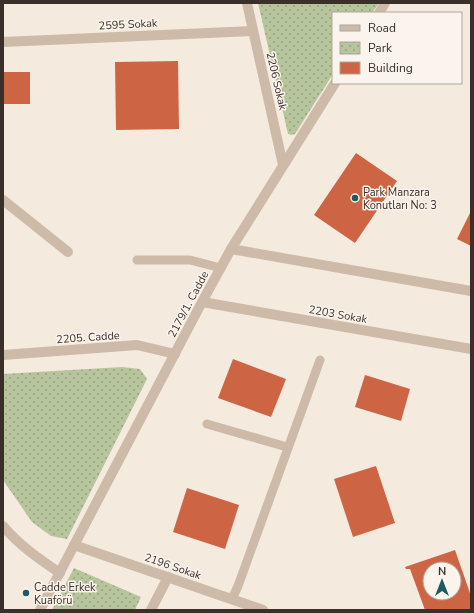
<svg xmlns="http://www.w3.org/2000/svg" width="474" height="613" font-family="'Nunito Sans',sans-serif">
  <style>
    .park { fill: url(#park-dots) }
    .building { fill: #cd6544; fill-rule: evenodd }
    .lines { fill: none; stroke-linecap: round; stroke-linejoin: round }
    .service { stroke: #cebaa9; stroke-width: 9 }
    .minor { stroke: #cebaa9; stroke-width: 10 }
    .poi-dot { fill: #1c5b5f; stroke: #fbf4ec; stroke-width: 1.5 }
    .labels { text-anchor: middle; stroke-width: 3; stroke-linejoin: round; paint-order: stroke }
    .street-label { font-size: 11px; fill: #3a2f29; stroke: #fbf4ec }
    .poi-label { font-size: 11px; fill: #3a2f29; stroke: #fbf4ec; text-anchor: start }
  </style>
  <defs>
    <pattern id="park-dots" width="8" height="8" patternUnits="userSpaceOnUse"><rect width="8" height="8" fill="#b7c59d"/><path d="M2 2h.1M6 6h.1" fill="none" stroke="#96a080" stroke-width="1.8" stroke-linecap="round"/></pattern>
  </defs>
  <rect width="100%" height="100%" fill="#f4eade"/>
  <g class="park">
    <path d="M258,3H379L372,13H333V74L295,134L291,135L288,134Z"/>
    <path d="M122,367L140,369L147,379L67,539L51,536L32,522L3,480V374Z"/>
    <path d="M74,568L141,597L135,610H52Z"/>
  </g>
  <g class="building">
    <path d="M178,61L179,129L116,130L115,62Z"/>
    <rect x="3" y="72" width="27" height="32"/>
    <path d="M356,153L397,181L355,243L314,215Z"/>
    <path d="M471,211V246L457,239Z"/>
    <path d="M233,359L286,379L271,417L218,398Z"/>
    <path d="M365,375L410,389L401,421L355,407Z"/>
    <path d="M376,466L395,523L353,537L334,479Z"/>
    <path d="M187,488L239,505L225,549L173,532Z"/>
    <path d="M455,550L471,596V610H425L410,569H406L405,567ZM430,569H454V593H430Z"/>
  </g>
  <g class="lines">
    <g class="service">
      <path d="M137,260H190L221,268"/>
      <path d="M207,424L287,447"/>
      <path d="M232,599L238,586L320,360"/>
    </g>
    <g class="minor">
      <path d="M247,3L283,165"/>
      <path d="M379,13L385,3"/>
      <path d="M3,42L253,31"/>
      <path d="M3,200L68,252"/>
      <path d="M231,249L471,291"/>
      <path d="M202,302L471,349"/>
      <path d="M3,355L137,345L175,354"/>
      <path d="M3,526C19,545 39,559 60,573"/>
      <path d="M74,545L263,610"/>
      <path d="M40,610L202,302L231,249L335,83"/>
      <path d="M151,610L168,577"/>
    </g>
  </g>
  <g class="poi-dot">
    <circle cx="355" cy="198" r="4"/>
    <circle cx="26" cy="593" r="4"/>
  </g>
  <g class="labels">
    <g class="street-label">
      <text transform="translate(128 24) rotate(-3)" y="4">2595 Sokak</text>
      <text transform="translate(277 81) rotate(77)" y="4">2206 Sokak</text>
      <text transform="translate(188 304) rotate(-62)" y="4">2179/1. Cadde</text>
      <text transform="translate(338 314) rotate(10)" y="4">2203 Sokak</text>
      <text transform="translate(88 337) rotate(-4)" y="4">2205. Cadde</text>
      <text transform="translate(173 566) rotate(19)" y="4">2196 Sokak</text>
    </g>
    <g class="poi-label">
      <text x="363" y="196">Park Manzara<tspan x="363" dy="13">Konutları No: 3</tspan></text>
      <text x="34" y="591">Cadde Erkek<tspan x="34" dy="13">Kuaförü</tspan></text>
    </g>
  </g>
  <rect width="474" height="613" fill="none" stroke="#3a2f29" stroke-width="8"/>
  <rect x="332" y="12" width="130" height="72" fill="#fbf4ec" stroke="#aea59e"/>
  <rect x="340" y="25" width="20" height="6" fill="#cebaa9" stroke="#aea59e"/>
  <text x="368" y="32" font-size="12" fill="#3a2f29">Road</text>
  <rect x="340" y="42" width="20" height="12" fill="url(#park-dots)" stroke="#aea59e"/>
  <text x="368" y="52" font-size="12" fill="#3a2f29">Park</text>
  <rect x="340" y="62" width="20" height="12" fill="#cd6544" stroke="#aea59e"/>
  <text x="368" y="72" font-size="12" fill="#3a2f29">Building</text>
  <g transform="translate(442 581)"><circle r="19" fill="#fbf4ec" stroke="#aea59e"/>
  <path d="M0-3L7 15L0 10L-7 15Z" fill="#1c5b5f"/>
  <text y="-6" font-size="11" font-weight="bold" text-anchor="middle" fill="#3a2f29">N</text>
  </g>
</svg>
